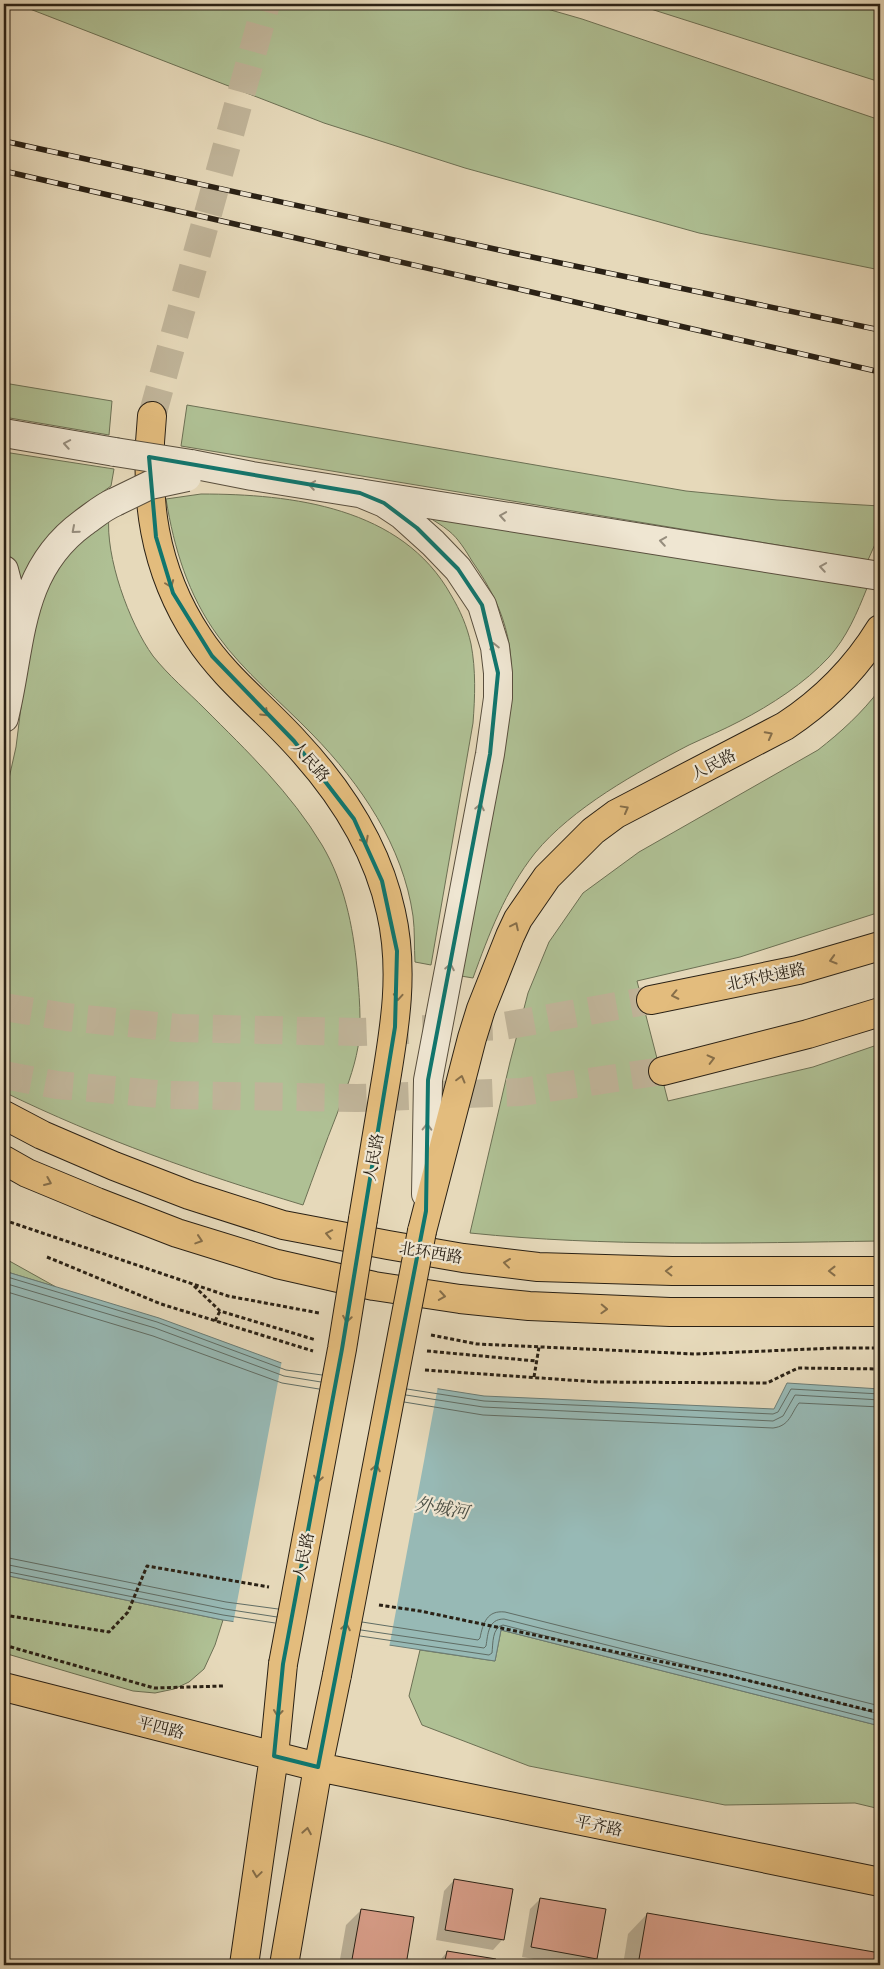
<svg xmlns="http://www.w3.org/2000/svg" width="884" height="1969" viewBox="0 0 884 1969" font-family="'IM FELL Double Pica','Noto Serif SC',serif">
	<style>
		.green { fill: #afc094; stroke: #6c7054 }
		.water { fill: #97b9b5; stroke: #6b7c75 }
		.pier { fill: #e6d9ba }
		.shadow { fill: #0003 }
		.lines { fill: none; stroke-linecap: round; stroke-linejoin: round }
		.shore { stroke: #606d65; stroke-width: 1 }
		.building { fill: #d79d88; stroke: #2a2115 }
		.major-tunnel { stroke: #c0b499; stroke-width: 28; stroke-dasharray: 28 14; stroke-linecap: butt }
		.highway-tunnel { stroke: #c0b499; stroke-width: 28; stroke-dasharray: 28 14; stroke-linecap: butt }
		.minor-casing { stroke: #594f3e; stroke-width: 30 }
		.major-casing { stroke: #2a2115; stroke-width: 30 }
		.highway-casing { stroke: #2a2115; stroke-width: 30 }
		.path { stroke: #2a2115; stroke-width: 3; stroke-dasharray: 4 2.5; stroke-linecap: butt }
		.minor { stroke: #efe6d2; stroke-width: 28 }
		.major { stroke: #e3bc7d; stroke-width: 28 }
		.highway { stroke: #e3bc7d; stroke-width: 28 }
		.rail-casing { stroke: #2a2115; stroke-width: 5.5 }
		.rail { stroke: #efe6d2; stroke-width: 4; stroke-dasharray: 11; stroke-linecap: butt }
		.minor-bridge-casing { stroke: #594f3e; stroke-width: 30; stroke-linecap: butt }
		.major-bridge-casing { stroke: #2a2115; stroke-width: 30; stroke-linecap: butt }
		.minor-bridge { stroke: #efe6d2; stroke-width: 28 }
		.major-bridge { stroke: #e3bc7d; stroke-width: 28 }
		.oneway { stroke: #968d7d }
		.oneway2 { stroke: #866e49 }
		.marked { fill: none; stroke: #0f766e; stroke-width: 4; stroke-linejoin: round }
		.labels { text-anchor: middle; stroke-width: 4.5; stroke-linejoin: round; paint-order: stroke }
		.street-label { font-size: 16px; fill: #2a2115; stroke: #efe6d2 }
		.water-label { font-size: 18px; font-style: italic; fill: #4b4f45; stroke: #efe6d2 }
	</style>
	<rect width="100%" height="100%" fill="#e6d9ba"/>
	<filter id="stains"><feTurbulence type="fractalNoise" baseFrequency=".004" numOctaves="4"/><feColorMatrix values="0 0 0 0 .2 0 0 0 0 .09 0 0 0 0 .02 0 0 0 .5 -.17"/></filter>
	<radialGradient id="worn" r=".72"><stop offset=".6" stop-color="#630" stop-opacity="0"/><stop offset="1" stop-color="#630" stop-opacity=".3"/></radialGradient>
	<path class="green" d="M17,4H530L582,19L880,120V270L699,233L465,168L324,123Z
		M635,4H880V82Z
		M4,383L112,401L109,435L4,417Z
		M187,405L686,491L777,500L880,506V533L868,560L181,446Z
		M4,452L114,469L111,486L69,516L50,537L18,593L4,545Z
		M201,494C292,494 402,507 451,595C460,610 467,626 471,644C476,670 475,697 473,723L431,965L415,962C414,947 415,931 413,916C403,846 361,784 312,734C281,702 244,672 218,636C188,595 174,548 166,499Z
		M109,516C105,556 129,623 153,656C168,675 188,692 205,709C247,751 291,793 322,845C344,882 353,926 357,968C359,994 362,1021 358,1047C354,1070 345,1092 337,1114C325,1144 314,1175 303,1205C200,1174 100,1139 4,1092V801L16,747L30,635L54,566Z
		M427,516L867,588C857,613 847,637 829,657C805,683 771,705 740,721C723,730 706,737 689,745C637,772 572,808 535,853C505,891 489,934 473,978L461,976L508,720C517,656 510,615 472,561C466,551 458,538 449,531C442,525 434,521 427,516Z
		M880,689V912L740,957L637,981L668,1101L813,1067L880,1044V1241C743,1243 606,1247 470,1233L510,1062L528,993L549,942L583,893L639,852L818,750C841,732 862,713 880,689Z
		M4,1258L56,1287L4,1271Z
		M4,1575L223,1620L215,1645L204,1669L189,1682L174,1689L155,1693L133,1691L4,1653Z
		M501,1630L880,1726V1809L855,1803L725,1805L529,1766L422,1725L409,1696L420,1650L495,1661Z"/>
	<path class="water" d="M4,1271L159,1318L287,1365L484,1396L774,1409L787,1383L880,1389V1726L501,1630L495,1661L223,1620L4,1575Z"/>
	<path class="pier" d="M282,1360L438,1386L389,1648L233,1624Z"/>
	<path class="shadow" d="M454,1880L503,1939L493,1950L436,1940L444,1891Z
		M540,1899L596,1958L589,1965H568L522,1957L530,1909Z
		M361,1910L412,1919L404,1965H339L346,1925Z
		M647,1914L880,1954L879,1965H623L628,1934Z
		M447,1952L494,1960L493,1965H436Z"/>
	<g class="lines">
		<path class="shore" d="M4,1276L157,1322L286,1370L322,1375
			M4,1283L155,1328L284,1376L321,1382
			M4,1291L153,1336L282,1383L319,1389
			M407,1389L484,1401L773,1414L778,1412L791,1389L880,1394
			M406,1395L483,1407L773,1421L783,1416L795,1395L880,1400
			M404,1402L483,1415L773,1428C790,1426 791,1413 799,1403L880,1407
			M4,1557L226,1602L278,1609
			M4,1564L225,1609L277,1617
			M4,1571L223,1615L275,1623
			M362,1622L478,1640L480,1638C483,1623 487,1610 505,1612L880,1706
			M361,1630L484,1648L486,1646C488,1634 488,1619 504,1619L880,1714
			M360,1636L489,1655L492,1653C493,1644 492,1627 503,1625L880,1721"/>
	</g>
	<path class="building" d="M454,1879L513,1889L504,1940L445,1930Z
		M540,1898L606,1909L597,1959L531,1947Z
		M361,1909L414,1917L406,1965H351Z
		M647,1913L880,1953V1965H638Z
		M447,1951L496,1959L495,1965H444Z"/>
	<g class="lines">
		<path class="major-tunnel" d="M152,416L266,4"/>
		<path class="highway-tunnel" d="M4,1007L66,1017L178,1028L358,1032L504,1026L651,1000
			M4,1075L57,1085L169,1095L357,1098L521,1092L663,1071"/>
		<g class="minor-casing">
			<path id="minor" d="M4,433L115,452
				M191,464L252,476L880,576
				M360,493L384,503L402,515L433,543L458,569L482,605L495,647L498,673V698L490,754L428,1080L426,1194
				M4,570L11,597L14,630
				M4,718C22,646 16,572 83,523C93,516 103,507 115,502"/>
		</g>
		<g class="major-casing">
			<path id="major" d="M152,416C144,496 153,569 198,637C224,677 262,706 294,741C339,789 377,847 391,912C405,973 394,1032 384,1092C377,1135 370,1177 363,1219
				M4,1115L42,1135L114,1166L189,1195L283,1225L388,1245L463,1258L538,1267L672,1271H880
				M4,1160L27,1173L97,1202L177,1233L277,1264L374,1286L460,1299L529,1306L670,1312H880
				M422,1231L472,1038L481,1009L510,936L518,919L547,877L593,831L616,814L785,726C823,701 856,668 880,629
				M4,1687L318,1767L880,1882
				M244,1965L274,1756L283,1664
				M284,1965L318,1767L337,1675"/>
		</g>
		<g class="highway-casing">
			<path id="highway" d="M651,1000L798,970L880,946
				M663,1071L808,1034L880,1012"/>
		</g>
		<path class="path" d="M4,1220L228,1296L319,1313
			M47,1257L161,1304L313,1351
			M194,1286L220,1311L316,1340
			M215,1321L220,1311
			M431,1335L477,1344L695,1354L835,1348H880
			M427,1351L536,1361
			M425,1370L598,1382L767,1383L798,1368L880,1369
			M534,1377L539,1347
			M379,1605L420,1611L730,1676L880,1713
			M4,1615L109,1632L128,1612L147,1566L269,1587
			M4,1645L154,1688L223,1686"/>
		<use href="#minor" class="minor"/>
		<use href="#major" class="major"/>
		<use href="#highway" class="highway"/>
		<g class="rail-casing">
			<path id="rail" d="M4,141L513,253L880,330
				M4,171L880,372"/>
		</g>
		<use href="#rail" class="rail"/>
		<g class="minor-bridge-casing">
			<path id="minor-bridge" d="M115,452L191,464
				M115,502L150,485L187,477"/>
		</g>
		<g class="major-bridge-casing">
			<path id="major-bridge" d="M283,1664L342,1349L363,1219
				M337,1675L422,1231"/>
		</g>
		<use href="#minor-bridge" class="minor-bridge"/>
		<use href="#major-bridge" class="major-bridge"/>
	</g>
	<defs><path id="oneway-chevron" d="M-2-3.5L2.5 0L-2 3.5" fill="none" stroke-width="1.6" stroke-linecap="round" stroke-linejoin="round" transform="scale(1.25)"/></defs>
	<g class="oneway">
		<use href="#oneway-chevron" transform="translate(67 444) rotate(-170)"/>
		<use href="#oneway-chevron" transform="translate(312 485) rotate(-171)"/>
		<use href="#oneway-chevron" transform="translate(503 516) rotate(-171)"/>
		<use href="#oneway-chevron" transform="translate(75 530) rotate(139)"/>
		<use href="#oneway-chevron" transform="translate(663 541) rotate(-171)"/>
		<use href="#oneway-chevron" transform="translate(823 567) rotate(-171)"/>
		<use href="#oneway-chevron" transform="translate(494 646) rotate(-103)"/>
		<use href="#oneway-chevron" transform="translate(480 807) rotate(-79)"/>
		<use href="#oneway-chevron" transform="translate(450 967) rotate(-79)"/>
		<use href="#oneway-chevron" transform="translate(427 1127) rotate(-89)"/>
	</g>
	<g class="oneway2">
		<use href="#oneway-chevron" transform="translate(170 584) rotate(69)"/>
		<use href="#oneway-chevron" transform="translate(265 713) rotate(44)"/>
		<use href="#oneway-chevron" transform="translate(769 735) rotate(-28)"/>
		<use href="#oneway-chevron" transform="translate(625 809) rotate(-29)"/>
		<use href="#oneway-chevron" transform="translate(365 840) rotate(62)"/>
		<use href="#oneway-chevron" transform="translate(515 926) rotate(-64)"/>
		<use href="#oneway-chevron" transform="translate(833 960) rotate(164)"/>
		<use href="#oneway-chevron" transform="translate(675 995) rotate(168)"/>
		<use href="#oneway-chevron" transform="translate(398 997) rotate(94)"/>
		<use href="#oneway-chevron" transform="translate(711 1059) rotate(-14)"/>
		<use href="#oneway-chevron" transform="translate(461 1079) rotate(-75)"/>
		<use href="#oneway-chevron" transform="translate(48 1182) rotate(23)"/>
		<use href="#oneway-chevron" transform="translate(329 1234) rotate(-169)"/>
		<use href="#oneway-chevron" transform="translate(199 1240) rotate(18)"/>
		<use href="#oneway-chevron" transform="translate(507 1263) rotate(-173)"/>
		<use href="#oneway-chevron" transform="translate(669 1271) rotate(-179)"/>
		<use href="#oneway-chevron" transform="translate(832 1271) rotate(180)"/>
		<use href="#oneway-chevron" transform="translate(442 1296) rotate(9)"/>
		<use href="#oneway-chevron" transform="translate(604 1309) rotate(2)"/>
		<use href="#oneway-chevron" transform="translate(347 1319) rotate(99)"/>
		<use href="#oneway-chevron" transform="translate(376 1468) rotate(-79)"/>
		<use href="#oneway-chevron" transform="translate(318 1479) rotate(101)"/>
		<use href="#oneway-chevron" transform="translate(346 1627) rotate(-79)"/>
		<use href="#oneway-chevron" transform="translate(278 1713) rotate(96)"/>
		<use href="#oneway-chevron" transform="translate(307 1831) rotate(-80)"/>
		<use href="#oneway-chevron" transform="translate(257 1874) rotate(98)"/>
	</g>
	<path class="marked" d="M149,457L360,493L384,503L417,528L458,569L482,605L498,673L490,754L428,1080L426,1211L318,1767L274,1756L283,1664L342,1349L395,1027L397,951L382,881L354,819L294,741L212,656L173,593L156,537Z"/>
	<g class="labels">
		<g class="street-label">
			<text transform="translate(311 761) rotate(49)" y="6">人民路</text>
			<text transform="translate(713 764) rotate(-27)" y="6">人民路</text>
			<text transform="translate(766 976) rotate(-12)" y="6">北环快速路</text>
			<text transform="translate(373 1157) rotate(-80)" y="6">人民路</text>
			<text transform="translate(431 1252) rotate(9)" y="6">北环西路</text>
			<text transform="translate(303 1556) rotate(-79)" y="6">人民路</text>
			<text transform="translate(161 1727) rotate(14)" y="6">平四路</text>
			<text transform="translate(599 1825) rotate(12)" y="6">平齐路</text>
		</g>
		<g class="water-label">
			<text transform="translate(442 1508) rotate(10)" y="6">外城河</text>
		</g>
	</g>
	<rect width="884" height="1969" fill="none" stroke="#e6d9ba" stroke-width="20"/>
	<rect x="5" y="5" width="874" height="1959" fill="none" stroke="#2a2115" stroke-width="2.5"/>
	<rect x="10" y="10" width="864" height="1949" fill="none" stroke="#2a2115"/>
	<rect width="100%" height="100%" filter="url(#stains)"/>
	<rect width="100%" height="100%" fill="url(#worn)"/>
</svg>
